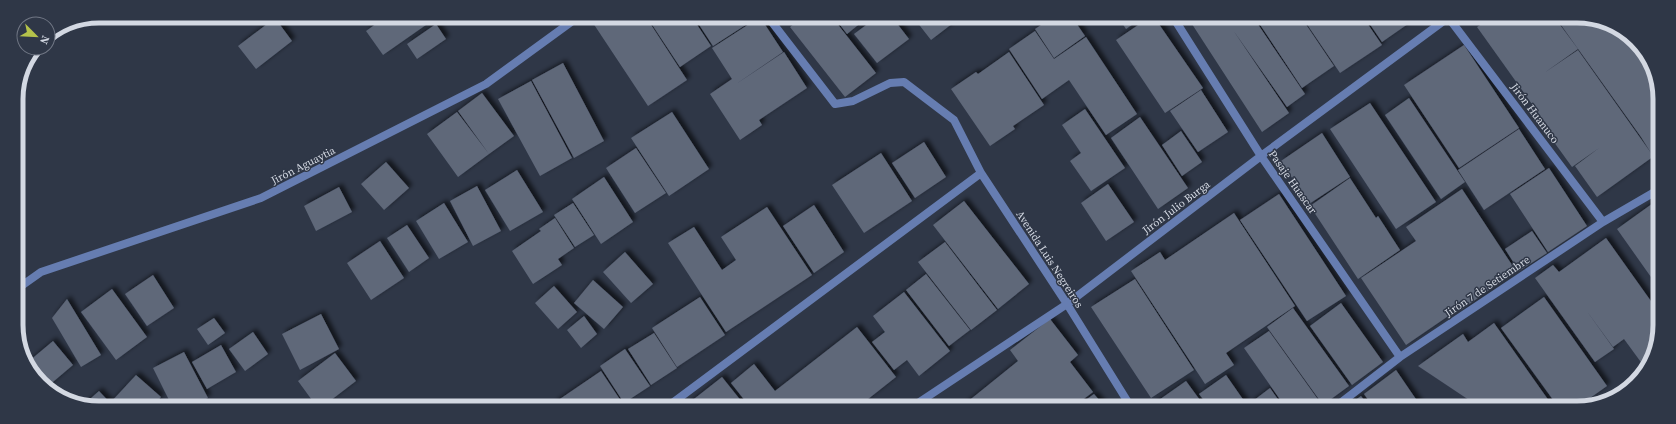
<svg xmlns="http://www.w3.org/2000/svg" width="1676" height="424" viewBox="0 0 1676 424" font-family="'Source Serif 4',serif">
	<style>
		.building { fill: #5e6779; filter: url(#shadow) }
		.lines { fill: none; stroke-linecap: round; stroke-linejoin: round }
		.street { stroke: #667db1; stroke-width: 8 }
		.labels { text-anchor: middle; stroke-width: 3; stroke-linejoin: round; paint-order: stroke }
		.street-label { font-size: 11px; fill: #d3d8e2; stroke: #2f3747 }
		.rim { fill: none; stroke: #d3d8e2; stroke-width: 5 }
	</style>
	<defs>
		<filter id="shadow"><feDropShadow dx="3.5" dy="-3.5" stdDeviation="2" flood-color="#0009"/></filter>
	</defs>
	<rect width="100%" height="100%" fill="#2f3747"/>
	<path class="building" d="M286,16H305L291,25Z
		M387,16H430L433,20L383,55L366,31Z
		M602,17H646L687,80L648,106L593,23Z
		M647,17H692L711,46L680,67Z
		M694,17H758L713,46Z
		M760,17L783,52L736,84L784,52L807,88L759,120L762,125L740,140L710,94L732,79L712,48Z
		M803,17H832L876,73L845,97L790,27Z
		M834,17H868L847,34Z
		M877,17H892L909,39L877,63L854,34Z
		M913,17H961L931,40Z
		M1053,17H1072L1085,36L1054,58L1035,29Z
		M1118,17H1143L1126,29Z
		M1150,17H1154L1203,88L1165,113L1116,40Z
		M1195,17H1253L1305,94L1287,107L1233,30L1289,113L1262,132L1190,21Z
		M1255,17H1301L1334,66L1302,88Z
		M1302,17H1363L1382,45L1340,73Z
		M1365,17H1418L1382,42Z
		M275,18L292,41L256,69L238,46Z
		M1491,18H1555L1578,49L1544,73L1578,50L1651,153L1641,137L1556,18H1594L1636,40L1640,48L1638,49L1640,51L1641,50L1658,82V163L1654,156L1597,197L1575,166L1599,148L1572,167L1546,131L1549,128L1477,27Z
		M436,24L446,39L417,59L407,44Z
		M1035,31L1054,59L1086,37L1137,114L1106,135L1069,80L1042,99L1009,49Z
		M1464,45L1519,128L1459,168L1404,85Z
		M1009,52L1044,105L1013,126L1015,129L990,146L951,89L976,72L978,74Z
		M563,63L604,141L574,158L532,80Z
		M531,81L572,158L540,176L498,99Z
		M1201,90L1228,132L1198,152L1170,111Z
		M482,93L514,136L489,154L458,111Z
		M1409,98L1465,182L1441,199L1385,115Z
		M1370,103L1436,202L1396,229L1330,129Z
		M1085,109L1125,168L1091,191L1070,161L1081,153L1062,125Z
		M457,112L489,154L458,177L427,134Z
		M672,112L709,169L669,196L631,138Z
		M1140,117L1188,188L1158,209L1111,138Z
		M1519,129L1545,169L1484,210L1458,170Z
		M1181,131L1202,162L1182,176L1162,145Z
		M1322,133L1350,177L1309,204L1281,161Z
		M924,142L946,177L915,198L892,163Z
		M636,148L666,193L635,213L606,168Z
		M881,153L912,201L864,233L832,185Z
		M386,162L409,188L384,210L361,184Z
		M1549,168L1587,226L1548,252L1510,194Z
		M517,170L543,212L510,231L485,190Z
		M604,177L633,222L601,244L572,199Z
		M1350,178L1376,218L1378,216L1400,250L1358,279L1310,206Z
		M1108,184L1134,222L1106,241L1081,203Z
		M477,186L501,231L473,246L450,201Z
		M339,187L352,212L316,231L304,206Z
		M1462,189L1516,271L1461,310L1460,308L1406,345L1361,278L1416,241L1406,227Z
		M1279,194L1346,296L1307,321L1240,220Z
		M964,201L1029,284L998,309L933,225Z
		M1656,201L1658,205V287L1617,229Z
		M444,203L468,242L439,259L416,221Z
		M573,203L594,235L575,247L554,215Z
		M814,205L844,252L814,273L783,226Z
		M767,207L812,275L726,332L668,243L694,227L722,270L736,260L721,237Z
		M1234,213L1295,306L1226,353L1234,365L1205,384L1131,271L1160,252L1165,260Z
		M555,218L574,248L558,259L562,265L533,284L512,251L541,231L539,229Z
		M407,225L429,258L409,272L387,238Z
		M1532,231L1547,253L1519,271L1505,249Z
		M1606,238L1658,311V314L1654,317L1658,323V342L1646,363L1643,365L1624,339L1613,347L1586,310L1614,349L1595,362L1535,278L1553,265L1559,272Z
		M380,241L404,278L371,300L347,263Z
		M945,242L997,310L971,330L918,262Z
		M625,252L653,284L631,303L603,272Z
		M926,274L970,330L949,346L906,290Z
		M153,275L174,308L147,326L125,294Z
		M1135,279L1194,370L1151,398L1091,307Z
		M593,280L623,307L604,329L574,303Z
		M554,286L577,312L558,329L535,303Z
		M112,289L147,337L116,360L81,312Z
		M904,292L950,351L919,376L907,360L894,370L872,342L885,332L873,316Z
		M700,297L725,335L677,367L652,328Z
		M1544,297L1607,386L1576,408H1559L1501,328Z
		M67,299L101,355L81,367L52,318Z
		M1341,303L1383,362L1352,385L1310,326Z
		M1293,308L1349,386L1323,405L1267,327Z
		M321,314L339,349L300,370L282,334Z
		M584,316L597,334L581,348L567,330Z
		M214,318L225,333L208,345L197,329Z
		M1050,319L1078,355L1070,362L1093,392L1073,407H961L1018,361L1010,350Z
		M1494,323L1554,408H1481L1418,366L1463,334L1468,342Z
		M857,327L896,377L858,407H750L731,383L754,364L775,391Z
		M1269,331L1322,405L1319,408H1286L1244,348Z
		M253,332L268,354L245,371L229,349Z
		M654,333L677,368L651,385L628,349Z
		M53,341L73,365L47,387L38,380L28,362Z
		M221,345L236,372L207,389L192,362Z
		M625,349L650,386L624,403L600,366Z
		M184,352L208,398L192,406H172L153,368Z
		M335,353L356,381L322,407H317L298,381Z
		M1396,370L1422,408H1374L1364,394Z
		M601,371L625,407H556L554,403Z
		M136,375L161,397L153,406H116L111,402Z
		M1226,375L1249,408L1209,407L1199,394Z
		M722,377L746,407H685L694,399Z
		M1186,381L1205,407H1149Z
		M1270,388L1284,408H1252L1249,404Z
		M99,391L113,406H82Z
		M1094,394L1105,407H1076Z
		M1361,396L1370,408H1344Z"/>
	<g class="lines">
		<path class="street" d="M768,17L835,104L853,101L890,83L904,82L954,120L981,173L1067,304L1131,407
			M1173,17L1261,156L1400,357
			M1448,17L1603,222
			M17,289L41,272L261,198L486,84L578,17
			M667,407L981,173
			M912,407L1067,304L1261,156L1449,17
			M1334,408L1400,357L1603,222L1658,190"/>
	</g>
	<g class="labels">
		<g class="street-label">
			<text transform="translate(1535 113) rotate(53)" y="4">Jirón Huanuco</text>
			<text transform="translate(303 165) rotate(-27)" y="4">Jirón Aguaytia</text>
			<text transform="translate(1293 182) rotate(55)" y="4">Pasaje Huascar</text>
			<text transform="translate(1176 207) rotate(-37)" y="4">Jirón Julio Burga</text>
			<text transform="translate(1050 259) rotate(57)" y="4">Avenida Luis Negreiros</text>
			<text transform="translate(1487 286) rotate(-34)" y="4">Jirón 7 de Setiembre</text>
		</g>
	</g>
	<path d="M0 0H1676V424H0ZM99 23H1577A76 76 0 0 1 1653 99V325A76 76 0 0 1 1577 401H99A76 76 0 0 1 23 325V99A76 76 0 0 1 99 23Z" fill="#2f3747" fill-rule="evenodd"/>
	<path class="rim" d="M99 23H1577A76 76 0 0 1 1653 99V325A76 76 0 0 1 1577 401H99A76 76 0 0 1 23 325V99A76 76 0 0 1 99 23Z"/>
	<g transform="translate(36 36) rotate(114)"><circle r="19" fill="#2f3747" stroke="#717785"/>
	<path d="M0-3L7 15L0 10L-7 15Z" fill="#b4c24b"/>
	<text y="-6" font-size="11" font-weight="bold" text-anchor="middle" fill="#d3d8e2">N</text>
	</g>
</svg>
